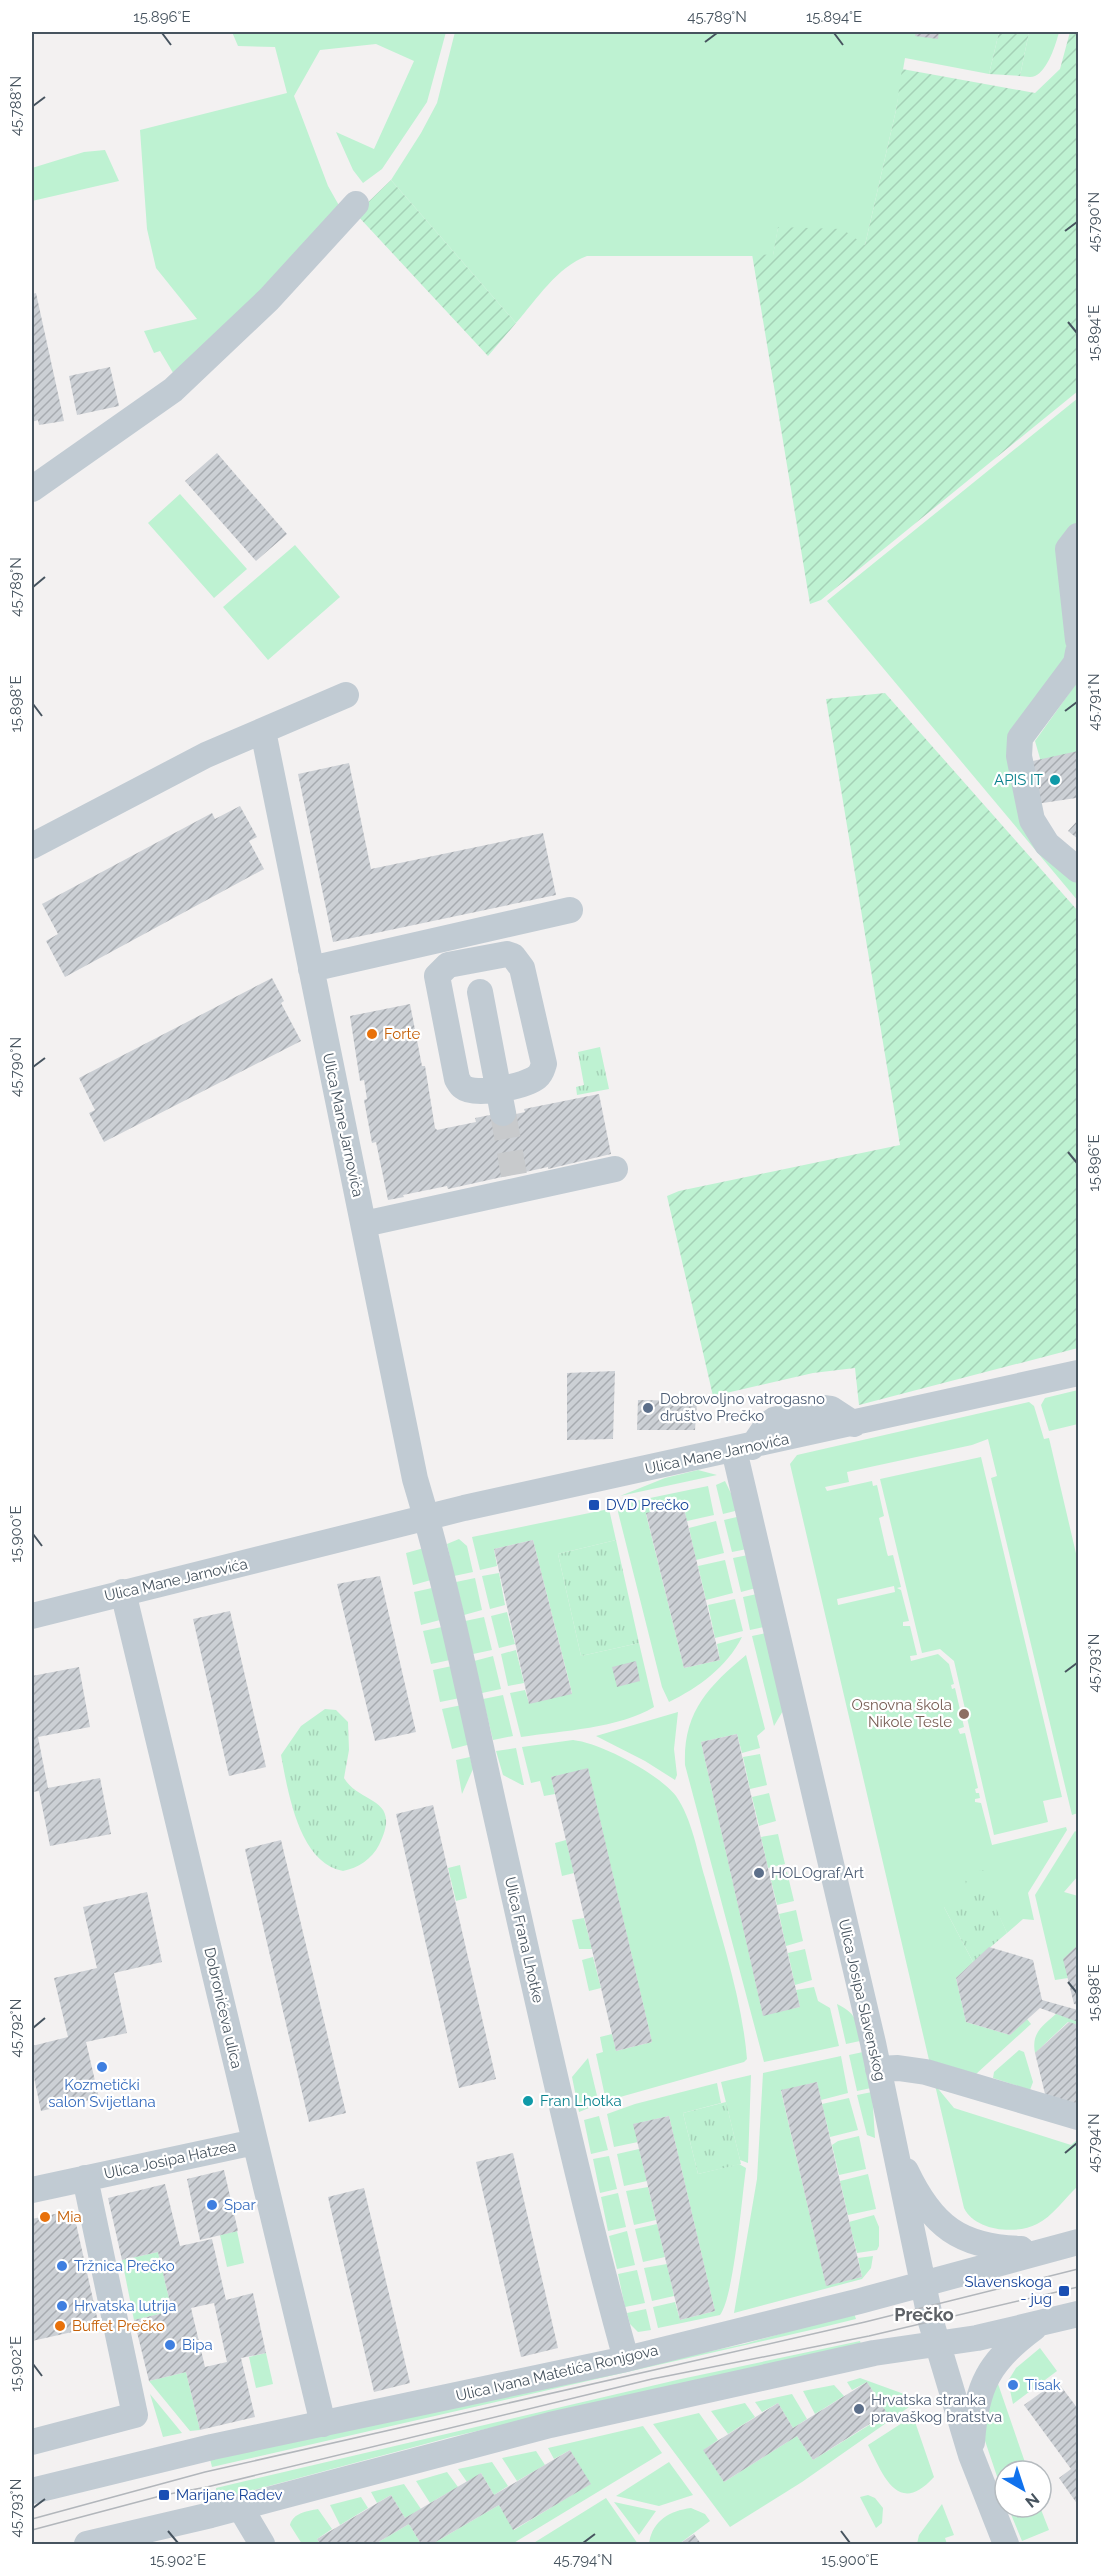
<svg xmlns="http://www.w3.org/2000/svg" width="1110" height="2576" viewBox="0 0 1110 2576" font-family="Raleway,sans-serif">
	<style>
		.grass { fill: #bef2d2; fill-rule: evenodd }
		.park { fill: url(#park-tufts) }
		.garden { fill: url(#garden-furrows) }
		.building { fill: url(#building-hatch); fill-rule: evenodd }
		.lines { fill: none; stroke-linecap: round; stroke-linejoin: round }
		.minor-tunnel { stroke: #c8cacc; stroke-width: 26; stroke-dasharray: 26 13; stroke-linecap: butt }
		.minor { stroke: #c1cbd3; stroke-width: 26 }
		.tram { stroke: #b2b6bb; stroke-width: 1.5 }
		.ticks { fill: none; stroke: #47545f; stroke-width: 2 }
		.culture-dot { fill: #0f9aa8; stroke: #fff; stroke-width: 2 }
		.food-dot { fill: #e8710a; stroke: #fff; stroke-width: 2 }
		.service-dot { fill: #5c6f8a; stroke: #fff; stroke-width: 2 }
		.transit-dot { fill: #1a4fb4; stroke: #fff; stroke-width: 2 }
		.education-dot { fill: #8d6e63; stroke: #fff; stroke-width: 2 }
		.shop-dot { fill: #3f7fe0; stroke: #fff; stroke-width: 2 }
		.labels { text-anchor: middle; stroke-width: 4.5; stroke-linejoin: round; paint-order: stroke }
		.culture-label { font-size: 15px; fill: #0d838f; stroke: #fff; text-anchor: end }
		.food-label { font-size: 15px; fill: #c56008; stroke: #fff; text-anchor: start }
		.street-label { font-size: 15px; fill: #47545f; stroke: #fff }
		.service-label { font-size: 15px; fill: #4e5e75; stroke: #fff; text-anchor: start }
		.transit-label { font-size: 15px; fill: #164399; stroke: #fff; text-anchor: start }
		.education-label { font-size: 15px; fill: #785e54; stroke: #fff; text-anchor: end }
		.shop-label { font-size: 15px; fill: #366cbe; stroke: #fff; text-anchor: start }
		.quarter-label { font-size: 18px; font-weight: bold; fill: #5d6166; stroke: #fff }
		.neatline { fill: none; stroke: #47545f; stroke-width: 2 }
		.ticks-label { font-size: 15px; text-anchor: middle; fill: #47545f }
	</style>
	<defs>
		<pattern id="park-tufts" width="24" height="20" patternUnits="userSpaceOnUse" patternTransform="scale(1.5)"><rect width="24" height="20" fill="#bef2d2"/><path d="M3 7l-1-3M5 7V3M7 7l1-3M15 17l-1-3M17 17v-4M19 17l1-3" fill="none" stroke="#a5d1b7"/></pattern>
		<pattern id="garden-furrows" width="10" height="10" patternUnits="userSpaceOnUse" patternTransform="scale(1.5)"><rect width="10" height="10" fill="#bef2d2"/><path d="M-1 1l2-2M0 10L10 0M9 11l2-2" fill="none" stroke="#a5d1b7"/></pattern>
		<pattern id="building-hatch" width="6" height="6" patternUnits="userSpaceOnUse" patternTransform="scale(1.5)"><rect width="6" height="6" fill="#ccd0d5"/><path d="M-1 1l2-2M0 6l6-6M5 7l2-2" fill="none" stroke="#a7abb0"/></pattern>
	</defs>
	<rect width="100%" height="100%" fill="#f3f1f1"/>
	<path class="grass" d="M232,32H446L427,102L382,169L363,183L353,170L336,132L374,149L414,61L376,44L320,50L294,96L328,186L341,209L175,376L160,351L154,353L144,331L197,319L156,268L147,229L140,130L287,93L275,47L238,46Z
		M455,32H999L989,74L905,58L896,110L865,245L778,228L773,256H587C557,267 537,299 516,323L391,180L421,133L437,103Z
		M1029,32H1059C1056,44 1048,70 1035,76C1030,78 1025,76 1020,76Z
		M105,150L119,181L32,201V168L84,152Z
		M1078,398V523L1061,548L1071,646L1012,772L1078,881V901L827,601Z
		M180,494L247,569L214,598L148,523Z
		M295,545L340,597L268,660L223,607Z
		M1078,681V757L1041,762L1035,741Z
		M1078,1390V1424L1049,1431L1041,1405L1045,1398Z
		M1029,1402L1034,1406L1044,1439L1049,1438L1078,1562V1813L1072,1815L991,1478L997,1476L988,1439L972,1445L847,1472L849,1482L825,1487L827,1491L872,1481L873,1486L877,1485L884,1516L879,1518L887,1553L888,1556L893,1555L901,1587L897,1588L901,1590L909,1621L903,1622V1626H910L917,1655L910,1656L911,1661L938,1654L949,1664L954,1684L951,1685L952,1689L955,1688L964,1727L958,1729L960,1734L965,1733L978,1788L975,1789L976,1793H979L980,1798L975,1799V1802L981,1803L992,1845L1066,1827L1067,1830L1028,1893L1034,1920L1023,1919L1007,1933L999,1916L944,1907L973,1962L956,1978L966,2022L1010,2035L1027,2019L1031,2024L976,2074L929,2060L790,1464L797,1455ZM894,1586L895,1592L838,1605L837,1599Z
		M981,1457L1062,1797L1043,1801L1048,1822L994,1835L954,1661L940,1649L922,1653L880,1479Z
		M698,1470L717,1475L620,1496L665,1478Z
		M725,1481L739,1510L723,1514L716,1485Z
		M708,1486L714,1515L687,1521L683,1504L646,1514L684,1668L720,1660L717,1644L742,1637C727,1667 698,1688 669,1702L662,1687L618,1512L621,1504Z
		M609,1509L616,1540L558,1554L581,1656L639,1643L654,1707C620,1728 561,1731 521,1737L510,1693L525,1690L529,1703L572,1693L533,1540L494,1549L497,1566L480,1570L472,1537Z
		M741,1516L747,1549L732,1552L724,1520Z
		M716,1521L724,1553L696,1560L689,1528Z
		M459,1539L467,1546L473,1572L454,1576L447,1544Z
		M424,1548L431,1580L413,1585L406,1553Z
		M748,1555L756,1588L741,1592L733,1558Z
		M725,1560L733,1593L706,1600L698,1566Z
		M499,1573L505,1605L490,1609L482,1576Z
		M475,1578L482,1610L464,1615L456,1582Z
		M432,1588L440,1620L421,1625L414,1592Z
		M757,1594L764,1627L750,1630L743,1597Z
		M735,1599L743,1631L715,1638L708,1605Z
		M507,1612L515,1644L499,1648L491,1616Z
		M484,1617L492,1650L473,1654L465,1621Z
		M442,1627L450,1660L431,1664L423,1631Z
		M766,1633L784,1709L774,1726L752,1636Z
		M516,1650L524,1683L508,1686L501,1654Z
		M746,1655L765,1729L757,1736L760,1748L742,1753L737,1734L701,1742L763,2015L800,2007L796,1990L814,1987L818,2001L830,2008L839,2046L764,2062L685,1765C683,1712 708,1687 746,1655Z
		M493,1656L501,1689L482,1693L474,1661Z
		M452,1666L460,1698L440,1702L433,1670Z
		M503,1695L513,1736L493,1740L483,1699Z
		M462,1705L471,1744L452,1749L442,1709Z
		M678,1712L674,1749L677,1775L675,1780L645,1761L596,1736Z
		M573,1740C601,1743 659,1774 676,1796C692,1819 697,1851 705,1878C721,1937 742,1998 747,2059L744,2062L606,2101L596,2054L603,2052L600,2037L612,2034L616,2051L652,2042L588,1769L551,1777L555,1794L544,1796L540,1781L531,1783L522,1747Z
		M516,1748L524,1785H522L503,1775L496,1751Z
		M760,1754L767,1785L750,1789L743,1757Z
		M470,1757L473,1769L462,1794L456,1760Z
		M769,1793L776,1821L759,1826L752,1797Z
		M1075,1831L1078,1833V1876L1064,1892L1078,1896V1945L1064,1959L1068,1978L1055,1980L1035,1895Z
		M778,1834L785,1864L768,1868L761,1837Z
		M566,1840L574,1873L562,1876L555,1843Z
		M460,1865L467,1898L456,1901L448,1868Z
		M787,1872L794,1901L777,1905L770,1876Z
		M796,1910L803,1941L786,1946L779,1914Z
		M584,1918L592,1949H579L572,1920Z
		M805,1949L812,1980L795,1985L788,1953Z
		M593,1957L601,1988L589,1991L582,1960Z
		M837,2004C856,2013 857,2021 860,2041L846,2044Z
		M1057,2013L1076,2020L1078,2025L1068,2022L1035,2053C1031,2032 1043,2026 1057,2013Z
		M1019,2050L1024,2052L1033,2082L1030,2090L993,2078L994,2072Z
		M863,2052L871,2088L857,2091L849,2055Z
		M841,2056L848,2093L821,2100L817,2082L781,2091L826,2285L862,2277L858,2258L873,2256L871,2268L862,2279L734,2313L757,2179L763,2073Z
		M588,2058L599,2104L579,2112L572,2077Z
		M751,2075L748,2163L740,2160L721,2082Z
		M717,2083L721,2103L683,2113L698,2174L739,2164L746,2168C742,2196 734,2297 720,2315L658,2328L653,2307L675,2302L680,2320L715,2311L669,2116L634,2124L638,2142L614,2147L607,2114L635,2104Z
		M935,2085L954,2108L1071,2145L1078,2139V2186C1066,2197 1052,2217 1037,2224C1016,2235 975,2231 964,2208Z
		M872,2092L875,2138L867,2135L857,2095Z
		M849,2098L858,2130L830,2137L822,2104Z
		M599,2116L608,2150L591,2154L584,2120Z
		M859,2136L866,2169L839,2175L832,2145L838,2141Z
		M639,2149L647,2181L624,2186L617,2154Z
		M609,2156L617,2189L600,2193L593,2159Z
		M868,2174L876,2209L848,2215L840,2181Z
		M648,2187L656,2220L634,2225L626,2191Z
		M618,2193L626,2227L608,2231L601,2197Z
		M874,2215L879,2227V2246L877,2250L857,2253L849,2222Z
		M657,2224L665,2257L643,2262L635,2229Z
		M237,2231L244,2263L227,2267L220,2235Z
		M627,2231L635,2265L617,2269L609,2236Z
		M158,2252L172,2311L134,2320L122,2260Z
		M667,2264L674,2296L652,2301L644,2268Z
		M637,2270L645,2303L625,2307L618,2274Z
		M646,2309L651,2330L638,2332L630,2324L627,2313Z
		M854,2313L856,2319L815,2329L212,2467L210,2459L744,2344Z
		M860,2341L861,2344L451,2437L217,2500L216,2488L681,2379Z
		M1040,2348L1057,2371L1013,2404L1008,2381L1016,2368Z
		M266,2353L273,2384L256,2388L249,2357Z
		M186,2372L200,2430L190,2431L149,2381Z
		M860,2378L904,2394L909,2407L802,2482L730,2527L653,2424L699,2413L718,2440L704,2450L724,2482L797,2436L813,2460L887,2414L867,2382L852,2390L847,2382Z
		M996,2378L1028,2471H1005V2500L981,2429Z
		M834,2385L844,2396L815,2414L803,2391Z
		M150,2394L182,2433L163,2437Z
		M792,2394L807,2419L793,2428L778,2403L762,2412L755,2402Z
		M745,2403L755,2417L728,2434L711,2411Z
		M913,2416L934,2477C898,2517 883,2475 868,2445Z
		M643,2426L662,2453L512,2544H432L499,2505L514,2530L590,2484L570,2450L554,2459L548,2448Z
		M536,2451L545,2465L517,2481L502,2458Z
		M492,2462L508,2486L494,2495L481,2473L467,2482L458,2469Z
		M669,2462L693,2495L659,2506L616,2496Z
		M447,2472L458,2487L430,2503L416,2481Z
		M404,2484L421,2509L405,2518L391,2495L377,2503L371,2492Z
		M868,2495L875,2498L883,2508L882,2523L876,2528L860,2497Z
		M361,2497L368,2508L340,2525L330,2505Z
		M606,2498L638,2544H532Z
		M614,2502L656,2511L639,2535Z
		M942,2504L954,2535L945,2538L947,2544H917L919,2535Z
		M1008,2507H1040L1049,2530L1022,2541Z
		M691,2508L705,2514L710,2521L679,2544H649C652,2521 669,2511 691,2508Z
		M318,2509L332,2529L317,2539L320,2544H302L290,2525C293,2513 307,2511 318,2509Z
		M409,2524L421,2544H375Z"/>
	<path class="park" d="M600,1047L609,1089L577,1095L576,1087L584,1085L578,1052Z
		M616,1540L639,1643L581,1656L558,1554Z
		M325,1709L336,1710L348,1722L349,1750L344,1778C360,1805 403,1796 379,1845C372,1859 358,1868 343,1871C299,1863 288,1792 281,1755L301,1726Z
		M984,1870L988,1890L1007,1933L973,1962L944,1907L968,1894L964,1874Z
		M726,2102L741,2164L698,2174L683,2113Z"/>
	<path class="garden" d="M999,32H1029L1020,76L989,74Z
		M1070,32H1078V391L821,600L810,604L752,254L773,255L778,227L842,229L865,245L896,110L902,69L1035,93L1060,69Z
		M391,180L516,323L488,356L356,214Z
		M885,693L1078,911V1348L859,1405L855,1368L813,1373L713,1396L667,1196L679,1191L900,1145L826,699Z"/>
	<path class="building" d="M916,32H939L938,39L915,36Z
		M36,293L64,421L39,425L38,420L32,422V294Z
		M110,367L119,406L77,415L69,376Z
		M217,453L287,534L256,561L185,481Z
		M1078,751V805L1076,798L1036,804L1028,762Z
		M349,763L371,869L543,833L556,895L333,942L298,774Z
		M240,806L257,837L249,841L264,869L65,977L46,941L58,934L42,904L212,813L215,819Z
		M1078,820V839L1068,831Z
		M272,978L284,1001L281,1003L301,1041L104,1142L89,1113L95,1110L79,1078Z
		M410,1004L422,1066H425L435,1128L437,1130L476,1122L475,1118L515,1110L516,1114L525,1112L524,1109L599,1094L611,1154L548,1169V1167L448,1189L447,1186L403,1195L404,1197L388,1200L376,1142L372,1143L364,1100L367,1099L364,1080L360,1081L350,1016Z
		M615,1371L613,1439L567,1440V1373Z
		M638,1400L697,1401L695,1430H637Z
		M683,1504L720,1660L684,1668L646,1513Z
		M533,1540L572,1694L529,1704L494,1549Z
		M380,1576L416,1732L375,1741L337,1584Z
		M230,1611L266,1767L229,1776L193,1619Z
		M636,1661L640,1681L617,1687L612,1667Z
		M79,1667L90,1727L38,1737L48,1788L100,1778L111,1834L50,1846L39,1791L32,1792V1676Z
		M737,1734L800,2007L763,2016L701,1742Z
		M588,1768L652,2042L616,2051L551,1777Z
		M433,1805L496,2079L459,2088L396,1814Z
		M281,1840L346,2113L309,2122L245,1849Z
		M147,1892L162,1962L114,1973L127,2033L86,2042L99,2098L41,2111L32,2068V2046L68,2037L54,1978L97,1968L83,1907Z
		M1078,1945V2005L1074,2004L1063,1959Z
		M989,1947L1033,1960L1042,2000L1078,2010V2022L1040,2008L1010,2035L966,2022L956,1978Z
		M1069,2022L1078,2025V2108L1046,2098L1035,2053Z
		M817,2082L862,2277L826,2286L781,2090Z
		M669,2116L715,2311L680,2320L633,2124Z
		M513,2153L558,2348L521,2357L476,2162Z
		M224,2170L238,2231L200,2240L187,2179Z
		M165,2184L180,2246L212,2239L226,2300L253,2293L266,2353L241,2358L255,2417L200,2430L186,2372L149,2381L134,2320L172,2311L158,2252L122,2260L108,2198ZM214,2303L227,2362L205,2367L191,2308Z
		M364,2188L410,2383L374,2392L328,2197Z
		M73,2210L99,2326L32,2341V2219Z
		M1057,2381L1078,2409V2505L1059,2478L1071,2469L1024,2405Z
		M867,2382L887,2413L813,2460L797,2436L724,2482L703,2450L778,2403L793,2428Z
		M570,2450L591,2484L513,2530L499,2505L432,2544H421L409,2524L375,2544H320L317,2539L391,2495L405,2518L481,2473L494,2495Z
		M694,2534L701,2544H679Z"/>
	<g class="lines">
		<path class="minor-tunnel" d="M503,1113L514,1175"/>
		<path class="minor" d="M32,489L173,390L269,299L356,204
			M1078,536L1068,549L1078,640
			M1078,652L1076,663L1020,738L1019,756L1032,820L1047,844L1078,870
			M263,731L415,1479C447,1585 469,1694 493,1802C535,1988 575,2175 626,2359
			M32,846L206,755L346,695
			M507,954L513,956L522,968L544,1064C542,1069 542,1073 537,1077C526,1086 475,1097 463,1087C460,1085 459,1082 457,1079L437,976L448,965Z
			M311,969L570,910
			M480,992L503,1113
			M364,1224L615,1169
			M752,1447L767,1425L774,1420L823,1408L831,1409L854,1424
			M734,1450L873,2043L931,2322L971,2455L1006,2544
			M123,1592L323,2424
			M32,1616L464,1508L1078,1373
			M878,2069L898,2068L926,2072L1078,2117
			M906,2171C932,2226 960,2247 1021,2249
			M32,2190L255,2142
			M32,2442L135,2415L85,2178
			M972,2442C976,2386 989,2361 1034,2328
			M32,2491L212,2447L626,2359L860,2301L1078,2242
			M240,2507L262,2544
			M87,2544L211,2515L550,2425L874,2353L977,2338L1078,2314"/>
		<path class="tram" d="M32,2519L205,2472L865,2322L1078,2269
			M32,2530L164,2495L207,2487L652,2379L869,2336L1078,2287"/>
	</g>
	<path class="ticks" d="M162,33L171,45M834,33L843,45M705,42L717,33M33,106L45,97M1065,231L1077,222M1068,322L1077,333M33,587L45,577M33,704L42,716M1065,711L1077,702M33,1067L45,1058M1068,1152L1077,1163M33,1534L42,1546M1065,1672L1077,1663M1068,1982L1077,1993M33,2028L45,2018M1065,2153L1077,2143M33,2364L42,2376M33,2508L45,2499M168,2531L178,2543M841,2531L850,2543M583,2543L595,2534"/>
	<g class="culture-dot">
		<circle cx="1055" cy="780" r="6"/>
		<circle cx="528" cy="2101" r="6"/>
	</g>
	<g class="food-dot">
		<circle cx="372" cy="1034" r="6"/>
		<circle cx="45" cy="2217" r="6"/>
		<circle cx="60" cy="2326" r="6"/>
	</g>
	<g class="service-dot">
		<circle cx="648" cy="1408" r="6"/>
		<circle cx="759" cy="1873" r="6"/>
		<circle cx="859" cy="2409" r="6"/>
	</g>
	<g class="transit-dot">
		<rect x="588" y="1499" width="12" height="12" rx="3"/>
		<rect x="1058" y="2285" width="12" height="12" rx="3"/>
		<rect x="158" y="2489" width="12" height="12" rx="3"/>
	</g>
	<circle class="education-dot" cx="964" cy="1714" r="6"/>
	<g class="shop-dot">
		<circle cx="102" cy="2067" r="6"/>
		<circle cx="212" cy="2205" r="6"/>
		<circle cx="62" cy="2266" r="6"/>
		<circle cx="62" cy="2306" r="6"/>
		<circle cx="170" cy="2345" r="6"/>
		<circle cx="1013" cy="2385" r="6"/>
	</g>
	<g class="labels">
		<g class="culture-label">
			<text x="1043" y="785">APIS IT</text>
			<text x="540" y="2106" text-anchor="start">Fran Lhotka</text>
		</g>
		<g class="food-label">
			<text x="384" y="1039">Forte</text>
			<text x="57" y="2222">Mia</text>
			<text x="72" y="2331">Buffet Prečko</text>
		</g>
		<g class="street-label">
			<text transform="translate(343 1125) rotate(78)" y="5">Ulica Mane Jarnovića</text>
			<text transform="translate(717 1454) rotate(-12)" y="5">Ulica Mane Jarnovića</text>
			<text transform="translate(176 1580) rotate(-13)" y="5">Ulica Mane Jarnovića</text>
			<text transform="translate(524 1940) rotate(77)" y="5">Ulica Frana Lhotke</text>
			<text transform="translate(862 2000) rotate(77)" y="5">Ulica Josipa Slavenskog</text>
			<text transform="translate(223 2008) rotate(77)" y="5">Dobronićeva ulica</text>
			<text transform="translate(170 2160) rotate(-12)" y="5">Ulica Josipa Hatzea</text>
			<text transform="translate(557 2373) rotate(-13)" y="5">Ulica Ivana Matetića Ronjgova</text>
		</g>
		<g class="service-label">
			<text x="660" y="1404">Dobrovoljno vatrogasno<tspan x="660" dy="17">društvo Prečko</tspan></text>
			<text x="771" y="1878">HOLOgraf Art</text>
			<text x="871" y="2405">Hrvatska stranka<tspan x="871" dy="17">pravaškog bratstva</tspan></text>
		</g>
		<g class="transit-label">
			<text x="606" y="1510">DVD Prečko</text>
			<text x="1052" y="2287" text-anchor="end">Slavenskoga<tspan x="1052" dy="17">- jug</tspan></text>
			<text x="176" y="2500">Marijane Radev</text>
		</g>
		<g class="education-label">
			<text x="952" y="1710">Osnovna škola<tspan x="952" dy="17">Nikole Tesle</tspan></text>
		</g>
		<g class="shop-label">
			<text x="102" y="2090" text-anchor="middle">Kozmetički<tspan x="102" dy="17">salon Svijetlana</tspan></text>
			<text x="224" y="2210">Spar</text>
			<text x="74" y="2271">Tržnica Prečko</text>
			<text x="74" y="2311">Hrvatska lutrija</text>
			<text x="182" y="2350">Bipa</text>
			<text x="1025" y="2390">Tisak</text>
		</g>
		<g class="quarter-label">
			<text x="924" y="2321">Prečko</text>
		</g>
	</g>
	<rect width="1110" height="2576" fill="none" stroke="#ffffff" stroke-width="66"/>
	<g transform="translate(1023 2489) rotate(141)"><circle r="28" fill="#ffffff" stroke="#b5bbbf" stroke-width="1.5"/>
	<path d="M0-4.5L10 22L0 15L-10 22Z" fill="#1172ed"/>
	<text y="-9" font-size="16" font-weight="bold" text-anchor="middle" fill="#47545f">N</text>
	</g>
	<rect x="33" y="33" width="1044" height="2510" class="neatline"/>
	<g class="ticks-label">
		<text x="162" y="22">15.896°E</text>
		<text x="717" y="22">45.789°N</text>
		<text x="834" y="22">15.894°E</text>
		<text transform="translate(16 106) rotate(-90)" y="5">45.788°N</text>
		<text transform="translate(1094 222) rotate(-90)" y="5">45.790°N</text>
		<text transform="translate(1094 333) rotate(-90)" y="5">15.894°E</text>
		<text transform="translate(16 587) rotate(-90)" y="5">45.789°N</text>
		<text transform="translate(1094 702) rotate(-90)" y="5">45.791°N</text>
		<text transform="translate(16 704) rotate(-90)" y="5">15.898°E</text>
		<text transform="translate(16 1067) rotate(-90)" y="5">45.790°N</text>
		<text transform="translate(1094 1163) rotate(-90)" y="5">15.896°E</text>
		<text transform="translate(16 1534) rotate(-90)" y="5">15.900°E</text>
		<text transform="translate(1094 1663) rotate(-90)" y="5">45.793°N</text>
		<text transform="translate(1094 1993) rotate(-90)" y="5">15.898°E</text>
		<text transform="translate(16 2028) rotate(-90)" y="5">45.792°N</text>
		<text transform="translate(1094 2143) rotate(-90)" y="5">45.794°N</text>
		<text transform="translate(16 2364) rotate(-90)" y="5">15.902°E</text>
		<text transform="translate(16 2508) rotate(-90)" y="5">45.793°N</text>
		<text x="178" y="2565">15.902°E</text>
		<text x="583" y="2565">45.794°N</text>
		<text x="850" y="2565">15.900°E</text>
	</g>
</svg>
